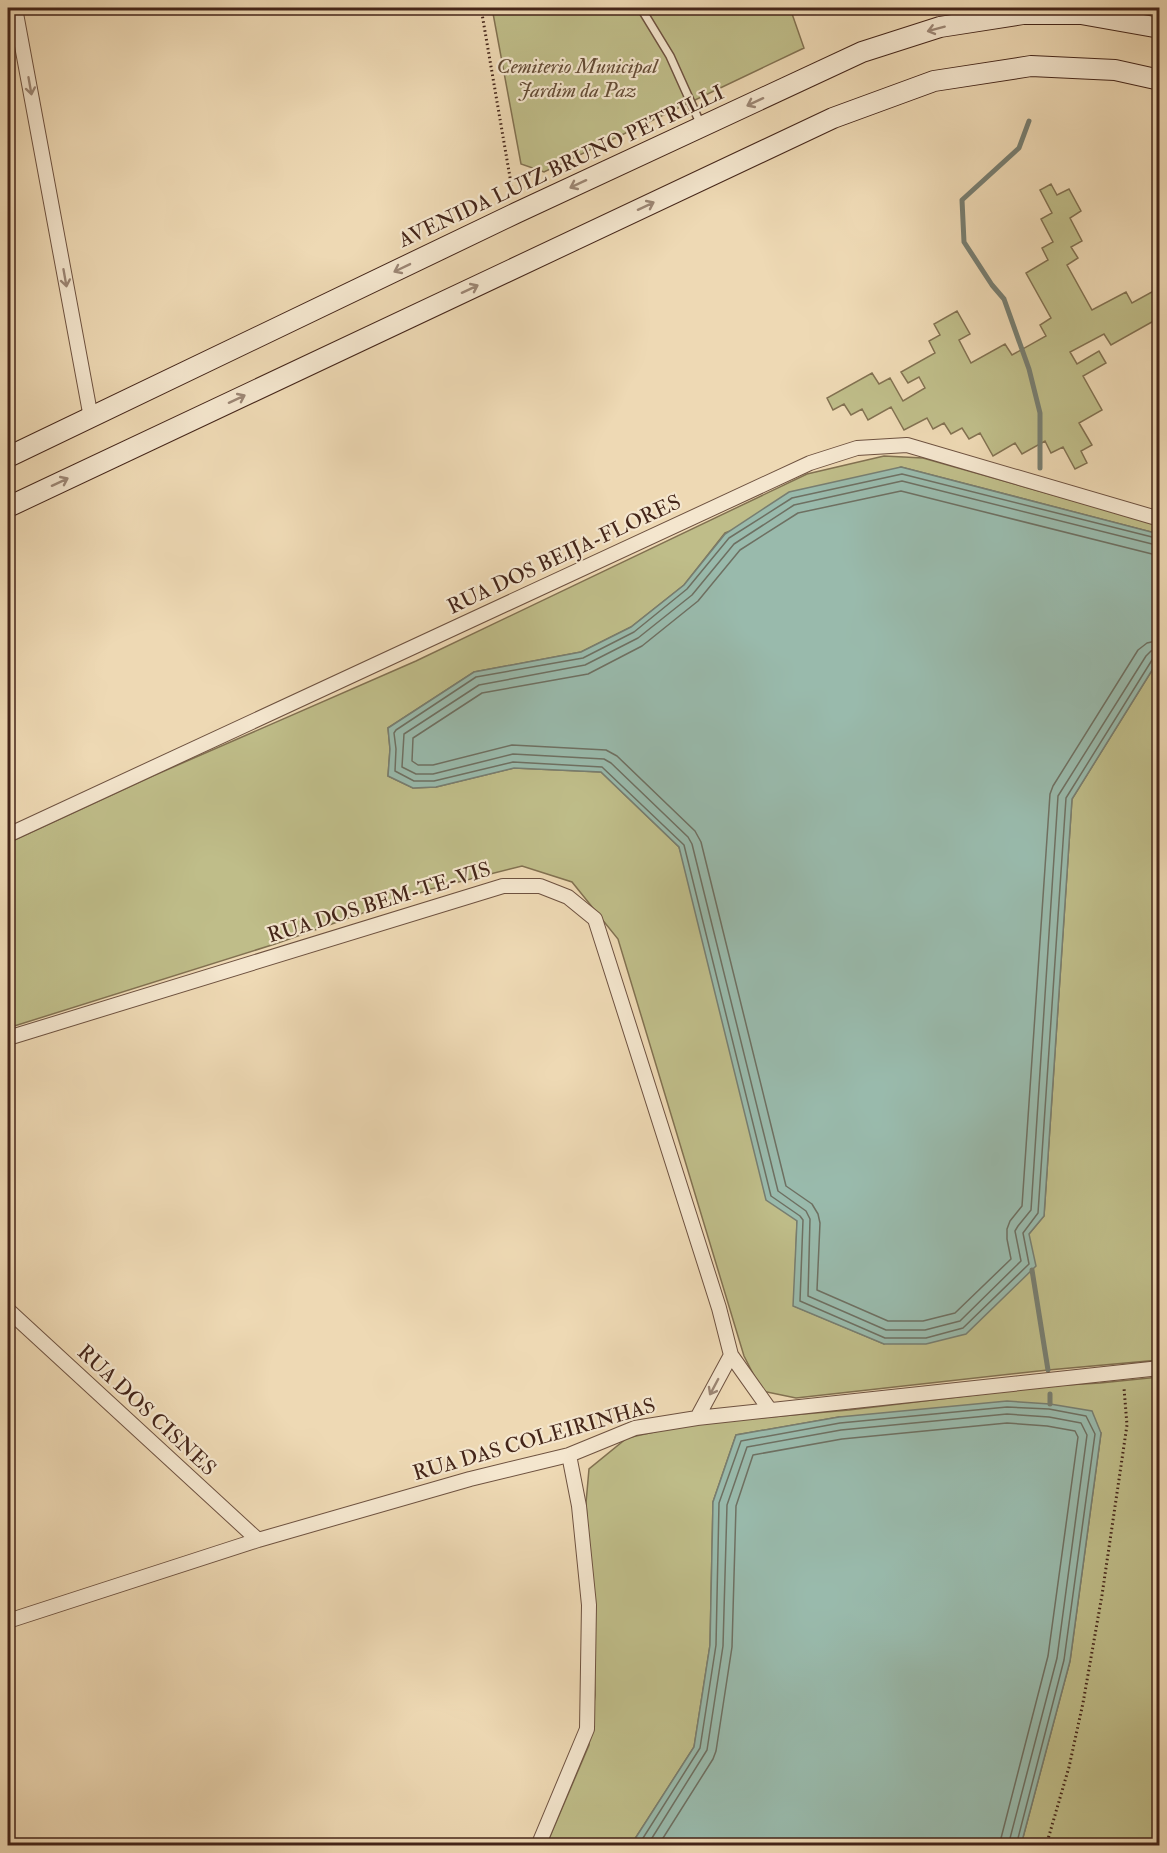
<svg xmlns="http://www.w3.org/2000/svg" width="1167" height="1853" viewBox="0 0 1167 1853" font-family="'IM FELL Double Pica',serif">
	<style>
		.green { fill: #bfbd89; stroke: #827151; stroke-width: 1.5 }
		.water { fill: #99baac; stroke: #777e71; stroke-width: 1.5 }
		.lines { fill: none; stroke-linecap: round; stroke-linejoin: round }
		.shore { stroke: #6e7062; stroke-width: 1.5 }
		.stream { stroke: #777e71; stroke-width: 5 }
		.service-casing { stroke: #6e5240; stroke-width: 10 }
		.minor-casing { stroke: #6e5240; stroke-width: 16 }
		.secondary-casing { stroke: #442519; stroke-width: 22 }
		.path { stroke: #442519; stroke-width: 3; stroke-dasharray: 1.5 3; stroke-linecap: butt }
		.service { stroke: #f4e6ce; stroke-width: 7 }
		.minor { stroke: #f4e6ce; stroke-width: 14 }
		.secondary { stroke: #f4e6ce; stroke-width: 20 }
		.oneway { stroke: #9c8674 }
		.labels { text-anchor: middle; stroke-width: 4.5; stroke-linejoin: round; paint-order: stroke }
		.park-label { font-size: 21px; font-style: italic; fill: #634b35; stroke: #f4e6ce }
		.street-label { font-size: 21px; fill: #442519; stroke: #f4e6ce }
	</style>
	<rect width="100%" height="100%" fill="#eed9b4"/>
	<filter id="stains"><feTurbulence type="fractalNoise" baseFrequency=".00333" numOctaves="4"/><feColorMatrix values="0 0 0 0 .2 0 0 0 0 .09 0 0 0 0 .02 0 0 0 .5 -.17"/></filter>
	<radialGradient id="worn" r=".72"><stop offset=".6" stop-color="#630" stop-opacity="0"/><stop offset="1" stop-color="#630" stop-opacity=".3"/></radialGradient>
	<path class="green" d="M492,8H790L804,48L544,172L521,164Z
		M1051,184L1057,195L1069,189L1081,211L1070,218L1082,241L1071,247L1078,258L1067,265L1092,310L1126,292L1132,303L1159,288V318L1111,345L1104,334L1070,352L1077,364L1099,351L1106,363L1083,376L1102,410L1079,423L1092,445L1081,451L1087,463L1075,469L1063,447L1051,453L1045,441L1022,454L1015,443L993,456L980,433L969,439L962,428L951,434L944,423L933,429L927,418L904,430L891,407L868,420L862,409L851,415L844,404L833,410L827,398L872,373L879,384L890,378L903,401L925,388L919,377L908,383L901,372L935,353L929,341L940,335L934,324L957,311L970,334L959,340L971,363L1005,344L1012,355L1046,336L1040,325L1051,318L1026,273L1048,260L1042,248L1053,242L1041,219L1052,213L1040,190Z
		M884,456L923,458L1159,525V534L901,467L725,533L684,585L631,627L581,652L474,672L388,728L390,749L388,776L413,788L436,787L514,768L601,772L679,847L797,1221L794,1306L884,1344L1029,1234L1044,1216L1072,799L1159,659V1360L1048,1370L796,1398L762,1391L744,1356L618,939L572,882L522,866L431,889L275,944L8,1028V843L155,775L416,661L807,474Z
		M1159,1377V1845H1021L1070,1661L1101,1433L839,1417L736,1435L713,1502L710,1645L694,1747L631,1845L546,1846L589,1745L595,1695L591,1583L586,1503L589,1469L627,1438L690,1424L849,1410L1049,1386L1100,1383Z"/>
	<path class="water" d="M901,467L1159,534V659L1072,799L1044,1216L1029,1234L1036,1266L966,1334L926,1344H884L793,1306L797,1221L766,1200L679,847L601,772L514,768L436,787L413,788L388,776L390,749L388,728L474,672L581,652L631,627L684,585L725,534L789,492Z
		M1007,1401L1050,1404L1092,1411L1101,1433L1070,1661L1021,1845H631L694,1747L710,1645L713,1502L736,1435L839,1417Z"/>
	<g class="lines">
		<path class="shore" d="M1160,539L902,474L792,498L729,538L687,589L634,632L583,658L476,677L396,730L394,733L396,749L395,771L414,781H434L513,762L602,767L684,845L771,1196L800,1216L803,1220L800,1301L885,1338H926L963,1328L1029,1264L1023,1233L1038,1213L1066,798L1152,660L1155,657H1160
			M1160,546L902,481L794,505L734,544L692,595L638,638L585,665L479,685L404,734L402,767L416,774H433L513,754L604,759L611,763L688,837L692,844L778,1191L806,1211L810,1219L808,1296L886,1330H925L960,1321L1021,1261L1015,1231L1018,1226L1031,1210L1058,796L1146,656L1151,651L1160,649
			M1160,556L901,491L798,513L740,550L698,601L642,646L588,674L482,693L413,738L412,761L418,765H433L512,745L606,750L617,756L695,831L701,842L786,1186L812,1204L818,1214L820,1223L817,1290L888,1321H923L955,1313L1011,1259L1007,1239V1229L1010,1221L1022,1206L1050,794L1053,786L1138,650L1147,643L1160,640
			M638,1846L700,1748L716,1645L719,1503L741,1441L840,1423L1007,1407L1049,1409L1086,1416L1095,1434L1064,1660L1016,1846
			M647,1846L707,1750L723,1646L727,1505L747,1447L841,1430L1007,1414L1049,1417L1081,1423L1087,1435L1057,1658L1008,1846
			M658,1846L713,1759L716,1751L732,1647L736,1506L753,1455L842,1439L1007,1423L1047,1426L1075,1431L1078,1437L1048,1656L999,1846"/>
		<path class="stream" d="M1029,121L1019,148L962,200L964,242L992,285L1004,299L1029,369L1040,413V468
			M1032,1270L1048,1370
			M1050,1394V1404"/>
		<g class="service-casing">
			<path id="service" d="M621,8L642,10L670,56L701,125"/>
		</g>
		<g class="minor-casing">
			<path id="minor" d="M15,8L91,418
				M8,835L810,463L857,448L907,445L1160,519
				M8,1038L503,886H540L568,897L595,919L719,1308L731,1355L770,1410
				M8,1310L258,1540
				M697,1418L731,1355
				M8,1621L258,1540L470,1479L569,1455L635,1428L697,1418L1160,1368
				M538,1846L587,1729L589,1605L579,1506L569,1455"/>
		</g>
		<g class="secondary-casing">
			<path id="secondary" d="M8,457L516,213L862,52L940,27L1023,14H1081L1160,28
				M8,507L833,118L934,81L1031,66L1115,70L1160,80"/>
		</g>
		<path class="path" d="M481,8L513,195
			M1046,1846L1069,1767L1083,1703L1102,1595L1127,1425L1124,1388"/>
		<use href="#service" class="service"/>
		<use href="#minor" class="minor"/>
		<use href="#secondary" class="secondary"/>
	</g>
	<defs><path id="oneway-shaft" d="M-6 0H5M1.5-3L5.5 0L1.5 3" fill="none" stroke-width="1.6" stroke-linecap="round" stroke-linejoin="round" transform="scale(1.5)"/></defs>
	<g class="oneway">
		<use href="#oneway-shaft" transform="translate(936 29) rotate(165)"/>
		<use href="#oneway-shaft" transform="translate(30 86) rotate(80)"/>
		<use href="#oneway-shaft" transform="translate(755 102) rotate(155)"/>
		<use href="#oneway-shaft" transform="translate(578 184) rotate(155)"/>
		<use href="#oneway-shaft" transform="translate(646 206) rotate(-25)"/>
		<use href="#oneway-shaft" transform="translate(402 268) rotate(154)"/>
		<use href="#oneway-shaft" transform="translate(65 278) rotate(80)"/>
		<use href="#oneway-shaft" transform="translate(470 289) rotate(-25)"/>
		<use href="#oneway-shaft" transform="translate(237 399) rotate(-25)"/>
		<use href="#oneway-shaft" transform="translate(60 482) rotate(-25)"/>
		<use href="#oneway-shaft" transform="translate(714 1387) rotate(118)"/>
	</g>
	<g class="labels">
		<g class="park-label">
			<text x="577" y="73">Cemiterio Municipal<tspan x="577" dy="24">Jardim da Paz</tspan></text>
		</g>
		<g class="street-label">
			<text transform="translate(561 166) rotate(-25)" y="7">AVENIDA LUIZ BRUNO PETRILLI</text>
			<text transform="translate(564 554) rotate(-25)" y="7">RUA DOS BEIJA-FLORES</text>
			<text transform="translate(379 902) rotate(-17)" y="7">RUA DOS BEM-TE-VIS</text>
			<text transform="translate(147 1410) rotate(43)" y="7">RUA DOS CISNES</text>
			<text transform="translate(534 1439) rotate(-16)" y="7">RUA DAS COLEIRINHAS</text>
		</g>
	</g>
	<rect width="1167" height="1853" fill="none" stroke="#eed9b4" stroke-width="30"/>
	<rect x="9" y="9" width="1149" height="1835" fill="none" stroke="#442519" stroke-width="3"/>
	<rect x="15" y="15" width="1137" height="1823" fill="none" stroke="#442519" stroke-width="1.5"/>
	<rect width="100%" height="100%" filter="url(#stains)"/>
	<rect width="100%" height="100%" fill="url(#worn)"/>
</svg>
